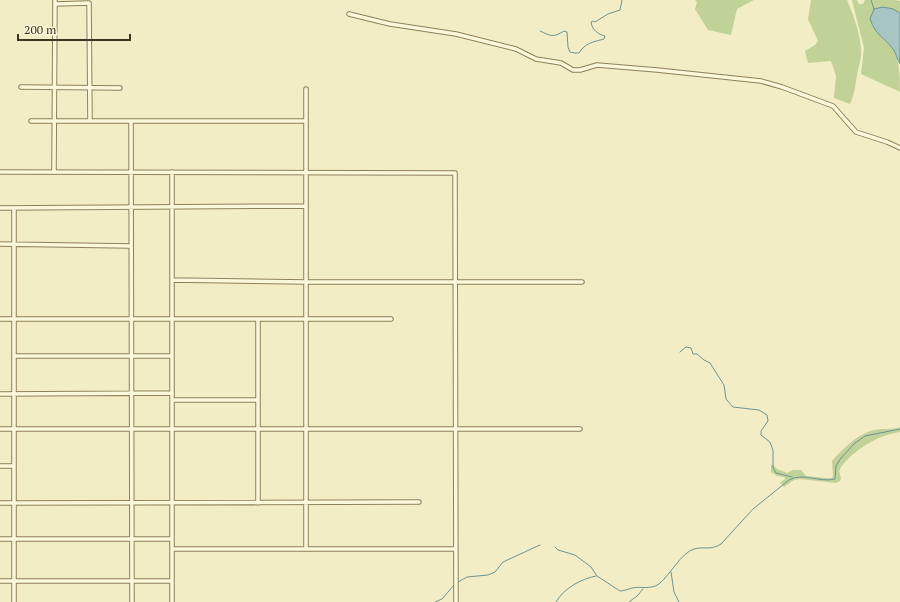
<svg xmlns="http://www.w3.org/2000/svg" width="900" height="602" viewBox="0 0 900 602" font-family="'PT Serif',serif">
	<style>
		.green { fill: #c1d298 }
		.water { fill: #a7c5c2; stroke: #6d9592 }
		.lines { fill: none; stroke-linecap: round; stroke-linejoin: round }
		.stream { stroke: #6d9592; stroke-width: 1 }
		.street-casing { stroke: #908059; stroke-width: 5.5 }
		.street { stroke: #fcf8da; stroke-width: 3.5 }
	</style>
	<rect width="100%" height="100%" fill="#f2edc5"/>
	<path class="green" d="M695,0H754L737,9L731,35L708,30L695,9L697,2Z
		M811,0H847C854,17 862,37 861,56C860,63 858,68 857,75C855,86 855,94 850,104L834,98L836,76L831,61L808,63L805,51L815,45L818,41L808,19Z
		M852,0H857L859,4H863L865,0H895L900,1V13C891,8 884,7 874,9L870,19C875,34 884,38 893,49C900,61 900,78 900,92L861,74L864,48Z
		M900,427V432C895,433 889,434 884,436C870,441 846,456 839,471L841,478L840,481L836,483L800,479L794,480L784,487L780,483L785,479L784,477L777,476L771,472V465H773L777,469L787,473L793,470H801L806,476L826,478H832L833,475L832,461C843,449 858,433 875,430C883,428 892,430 900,427Z"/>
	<path class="water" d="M883,7L893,9L900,13V64C897,59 896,53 893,49C884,37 876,36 870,19L874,9Z"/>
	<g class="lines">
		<path class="stream" d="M871,0L874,9
			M540,31C551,36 553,38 564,31L567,32L568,47L570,52L574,53H579C585,43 593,42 604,39L605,36C598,34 592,30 591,22L593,21L595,22L608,14L620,10L622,0
			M680,352L686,347L691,348L693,354H697L704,360L710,363L724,385L726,399L733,407L759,410L767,415L768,421L761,431V435L770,442L773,450V468L776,473L792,477
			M555,547L558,550L575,555L591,567L597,576L620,591C624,591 628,589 632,588C641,586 650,590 659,584C670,575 681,553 694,549C704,546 710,551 721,544L753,509L789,480C803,472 820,483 835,479L836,466L841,458L855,443L865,436L900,429
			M671,572L674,592L679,602
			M458,582L467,577L488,575L495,572L503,562L540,545
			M435,602L442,599L454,585
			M556,602C564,588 581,579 596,576
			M629,602L637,596L643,589"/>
		<g class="street-casing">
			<path id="street" d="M55,4L89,3L90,121
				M349,14L390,24L456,34L516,49L536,59L561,63L573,70H580L597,65L657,70L761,81L782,87L833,106L856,132L887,142L900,148
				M21,87L120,88
				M306,89V549
				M31,121H306
				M131,121L132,602
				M0,172L455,173L456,602
				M54,172L55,0
				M172,172V602
				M0,208L306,206
				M14,208V602
				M0,244L131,246
				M172,280L306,282H582
				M0,319H391
				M258,319V503
				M14,356H172
				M0,394L172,393
				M172,400H258
				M0,429H580
				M0,466H14
				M0,503L419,502
				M0,539H172
				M172,549H456
				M0,581H172"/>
		</g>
		<use href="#street" class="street"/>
	</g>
	<path d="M18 34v6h112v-6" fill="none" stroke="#3f341e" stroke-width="2"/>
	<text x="24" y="34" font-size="12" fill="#3f341e" stroke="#f9f5d6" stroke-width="3" paint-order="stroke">200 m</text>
</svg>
